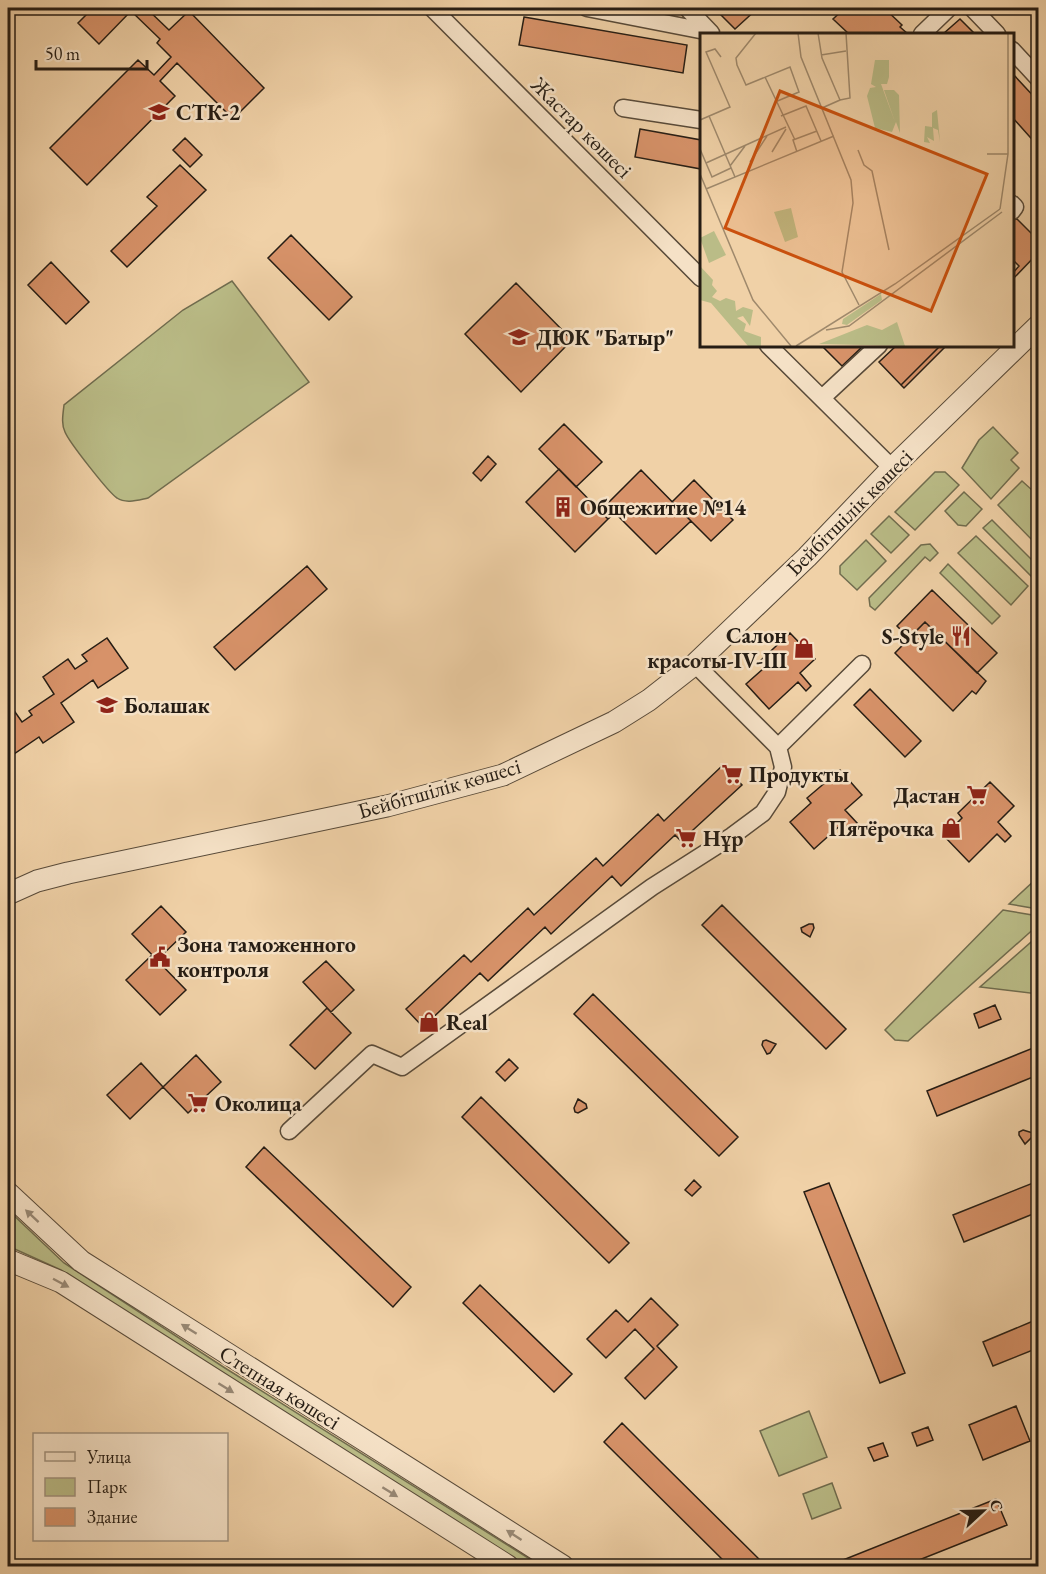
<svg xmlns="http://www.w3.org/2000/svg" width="1046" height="1574" viewBox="0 0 1046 1574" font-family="'EB Garamond',serif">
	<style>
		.green { fill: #babc87; stroke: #706c4e; stroke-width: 1.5 }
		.building { fill: #d79269; stroke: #261d14; stroke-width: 1.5 }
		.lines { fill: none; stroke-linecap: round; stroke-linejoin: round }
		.minor-casing { stroke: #584a39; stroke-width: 19 }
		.tertiary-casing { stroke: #584a39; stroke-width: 23 }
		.minor { stroke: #f5e1c6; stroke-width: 16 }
		.tertiary { stroke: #f5e1c6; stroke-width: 21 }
		.oneway { fill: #988976 }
		.labels { text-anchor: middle; stroke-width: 5; stroke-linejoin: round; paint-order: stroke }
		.poi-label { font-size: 22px; font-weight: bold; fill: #261d14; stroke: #f5e1c6; text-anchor: start }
		.street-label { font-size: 22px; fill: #261d14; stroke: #f5e1c6 }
		.inset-road { fill: none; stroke: #9f896c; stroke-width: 1.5 }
		.view { fill: #cb500d; fill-opacity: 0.15; stroke: #cb500d; stroke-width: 3 }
		.inset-edge { fill: none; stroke: #261d14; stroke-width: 3 }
	</style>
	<rect width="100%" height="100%" fill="#f0d1a7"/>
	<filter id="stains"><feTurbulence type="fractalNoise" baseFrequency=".00333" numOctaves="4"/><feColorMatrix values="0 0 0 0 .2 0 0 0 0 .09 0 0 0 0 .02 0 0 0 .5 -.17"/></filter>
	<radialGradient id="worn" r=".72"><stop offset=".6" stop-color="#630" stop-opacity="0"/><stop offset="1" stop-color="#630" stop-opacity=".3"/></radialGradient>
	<path class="green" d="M232,281L309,382L148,498C138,500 126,504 117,498C109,493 69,442 65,432C61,424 63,414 64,405L183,310Z
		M993,427L1018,453L1011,460L1019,468L991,499L962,468L979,440Z
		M935,472H945L959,485L915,530L895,512Z
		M1022,481L1032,490L1038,536L1033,541L998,505Z
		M964,492L982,509L966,526L958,525L945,511Z
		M889,516L909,535L891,553L871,534Z
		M992,520L1038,566V576L1035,580L983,528Z
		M976,536L1028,586L1011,605L958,553Z
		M866,540L886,561L857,590L840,574V566Z
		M930,544L938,553L930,561L925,557L875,610L870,606L869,598L921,545Z
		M948,564L1000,616L992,624L940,573Z
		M1038,879V909L1009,904L1035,880Z
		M1003,910L1038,916V925L908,1041L895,1040L885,1030Z
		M1038,936V994L980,987Z
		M8,1210L64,1263L225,1368L541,1566H527L239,1385L61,1270L8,1246Z
		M809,1411L827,1457L779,1476L760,1431Z
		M832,1483L841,1508L812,1519L803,1494Z"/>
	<path class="building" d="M93,8H146L169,30L189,11L264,88L233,119L177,63L160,81L175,96L87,185L50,148L138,60L154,75L171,57L157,43L160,39L131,11L99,44L78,23Z
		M714,8H758L735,29Z
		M845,8H884L902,25L900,27L908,34H849L833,19Z
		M524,17L687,45L683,73L519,45Z
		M960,19L975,34H943Z
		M1012,73L1038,101V146L1012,117Z
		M640,129L701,140V169L635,157Z
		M185,138L202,155L190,167L173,150Z
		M180,165L206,190L127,267L111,251L157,206L147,197Z
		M1016,218L1038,240V253L1012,280V274L1019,266L1012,259V223Z
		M291,235L352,297L329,320L268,258Z
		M51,262L89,302L66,324L28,285Z
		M516,283L572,340L521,392L465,334Z
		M821,345H861L862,347L842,366Z
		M897,345H941L901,385L879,362Z
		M941,345H947L904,388L901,385Z
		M564,424L602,462L576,487L539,449Z
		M488,456L496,464L481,481L473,473Z
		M559,469L608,519L575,552L526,502Z
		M641,470L691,521L656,554L615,513L608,519L600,511Z
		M694,480L733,520L711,541L672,502Z
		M307,566L327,589L235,670L214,647Z
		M932,590L997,653L977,673L925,622L909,638L897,626Z
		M925,622L986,681L976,694L972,691L953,711L895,653Z
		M790,633L815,659L800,673L811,686L806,691L798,682L769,709L746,684L764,668L759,662Z
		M107,638L128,668L98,688L93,680L61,703L74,722L43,743L39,737L8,758V713L13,709L22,722L32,715L29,711L54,694L43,677L68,659L75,669L87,661L82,655Z
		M870,689L921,741L905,757L854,705Z
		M723,765L742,785L681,841L675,835L621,886L612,876L551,934L545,927L488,981L480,973L423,1027L406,1009L464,955L471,962L528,908L534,915L596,858L603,866L658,814L664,821Z
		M840,770L862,795L845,810L858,824L850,831L843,823L814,849L790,822L811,803L807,798Z
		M990,782L1014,806L998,822L1011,836L1005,842L997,834L969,862L944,836L962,818L958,813Z
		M722,905L846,1029L826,1049L702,925Z
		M161,906L186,932L157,960L132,934Z
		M809,924H813L814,928L810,937L802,932L801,928Z
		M152,955L186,990L160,1015L126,980Z
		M326,961L354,990L331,1012L303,982Z
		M593,994L738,1137L719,1156L574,1014Z
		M995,1005L1001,1019L979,1028L974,1014Z
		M327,1008L351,1033L315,1069L290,1045Z
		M766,1040L776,1044L770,1053L767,1054L762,1045L763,1041Z
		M1038,1046V1075L937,1116L927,1091Z
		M196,1055L221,1082L188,1113L163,1087Z
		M509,1059L518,1068L505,1081L496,1072Z
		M141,1063L163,1087L130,1119L107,1095Z
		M481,1097L629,1243L609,1263L462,1117Z
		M578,1099L586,1104L587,1108L578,1113L575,1112L574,1108Z
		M1023,1130L1033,1133L1032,1137L1025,1144L1019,1135V1132Z
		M264,1147L411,1287L393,1307L246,1167Z
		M694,1180L701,1187L692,1196L685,1190Z
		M1038,1181V1212L964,1242L953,1215Z
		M829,1183L905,1373L880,1383L804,1192Z
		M480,1285L572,1374L554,1392L463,1303Z
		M651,1298L678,1325L657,1346L677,1367L645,1399L625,1378L654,1349L635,1329L606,1358L587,1339L616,1310L628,1322Z
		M1038,1319V1348L993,1366L983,1342Z
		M1016,1406L1030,1441L983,1460L969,1425Z
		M622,1423L660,1461L766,1566H729L604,1442Z
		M928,1427L933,1440L917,1446L912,1433Z
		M883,1443L888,1456L874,1461L868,1448Z
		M996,1499L1007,1525L904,1566H828Z"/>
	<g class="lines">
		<g class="minor-casing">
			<path id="minor" d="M432,8L701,278
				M587,8L710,32
				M687,8L711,33
				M972,8L997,34
				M922,34L949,8
				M1012,50L1038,78
				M623,108L701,120
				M1012,204L1015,207L1012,211
				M768,345L892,468
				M822,398L879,345
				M695,664L778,747
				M289,1131L372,1054L402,1067L652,887L732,836L763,813L777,792L783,767L778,747L862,664"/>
		</g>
		<g class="tertiary-casing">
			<path id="tertiary" d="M8,894L37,881L68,873L387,806L503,775L614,722L649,700L695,664L807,557L892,468L1038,326
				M8,1193L81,1261L563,1566
				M8,1260L61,1282L508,1566"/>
		</g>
		<use href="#minor" class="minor"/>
		<use href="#tertiary" class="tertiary"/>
	</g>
	<defs><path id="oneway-solid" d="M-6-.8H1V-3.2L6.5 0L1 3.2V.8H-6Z" transform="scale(1.5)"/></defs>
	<g class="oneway">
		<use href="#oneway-solid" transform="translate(32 1216) rotate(-137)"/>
		<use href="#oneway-solid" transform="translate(61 1283) rotate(28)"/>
		<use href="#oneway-solid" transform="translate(189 1329) rotate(-148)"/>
		<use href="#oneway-solid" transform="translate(226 1388) rotate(32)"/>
		<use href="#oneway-solid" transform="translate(390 1492) rotate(32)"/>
		<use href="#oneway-solid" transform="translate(514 1535) rotate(-147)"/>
	</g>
	<defs>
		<g id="university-bare" transform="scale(1.62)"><path d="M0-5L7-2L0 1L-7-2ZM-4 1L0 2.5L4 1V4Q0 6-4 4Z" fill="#8f2418" stroke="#f5e1c6" stroke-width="2.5" paint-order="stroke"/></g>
		<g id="school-bare" transform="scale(1.62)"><path d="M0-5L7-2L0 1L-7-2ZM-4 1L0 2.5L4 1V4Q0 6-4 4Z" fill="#8f2418" stroke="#f5e1c6" stroke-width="2.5" paint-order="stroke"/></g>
		<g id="building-bare" transform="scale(1.62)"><path d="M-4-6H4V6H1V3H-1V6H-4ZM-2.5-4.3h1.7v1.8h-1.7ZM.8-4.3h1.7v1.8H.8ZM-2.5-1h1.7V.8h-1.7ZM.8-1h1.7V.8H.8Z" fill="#8f2418" stroke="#f5e1c6" stroke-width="2.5" paint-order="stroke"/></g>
		<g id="restaurant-bare" transform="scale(1.62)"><path d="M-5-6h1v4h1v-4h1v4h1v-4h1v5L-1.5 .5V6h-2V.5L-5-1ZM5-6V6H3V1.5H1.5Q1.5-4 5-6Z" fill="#8f2418" stroke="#f5e1c6" stroke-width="2.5" paint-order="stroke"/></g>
		<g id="shop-bare" transform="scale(1.62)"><path d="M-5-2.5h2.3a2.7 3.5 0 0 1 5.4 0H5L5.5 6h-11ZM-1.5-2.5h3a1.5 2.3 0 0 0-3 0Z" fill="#8f2418" stroke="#f5e1c6" stroke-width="2.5" paint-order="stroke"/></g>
		<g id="supermarket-bare" transform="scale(1.62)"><path d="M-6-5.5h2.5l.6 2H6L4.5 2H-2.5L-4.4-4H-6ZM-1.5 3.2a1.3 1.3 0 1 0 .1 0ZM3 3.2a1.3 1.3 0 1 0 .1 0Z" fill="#8f2418" stroke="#f5e1c6" stroke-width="2.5" paint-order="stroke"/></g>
		<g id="civic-bare" transform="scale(1.62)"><path d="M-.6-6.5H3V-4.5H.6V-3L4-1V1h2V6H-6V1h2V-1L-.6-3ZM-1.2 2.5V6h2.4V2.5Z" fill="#8f2418" stroke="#f5e1c6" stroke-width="2.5" paint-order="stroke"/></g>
	</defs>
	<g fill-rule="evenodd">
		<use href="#university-bare" x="159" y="112"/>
		<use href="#school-bare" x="519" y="337"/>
		<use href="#building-bare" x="563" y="507"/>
		<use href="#restaurant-bare" x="961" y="636"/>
		<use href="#shop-bare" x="804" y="648"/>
		<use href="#university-bare" x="107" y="705"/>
		<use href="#supermarket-bare" x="732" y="774"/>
		<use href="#supermarket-bare" x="977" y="795"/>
		<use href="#shop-bare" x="951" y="828"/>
		<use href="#supermarket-bare" x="686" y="838"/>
		<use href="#civic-bare" x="160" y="957"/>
		<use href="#shop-bare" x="429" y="1022"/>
		<use href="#supermarket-bare" x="198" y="1103"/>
	</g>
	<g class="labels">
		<g class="poi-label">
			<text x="176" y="120">СТК-2</text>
			<text x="536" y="345">ДЮК "Батыр"</text>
			<text x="580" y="515">Общежитие №14</text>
			<text x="787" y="643" text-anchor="end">Салон<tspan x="787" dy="25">красоты-IV-III</tspan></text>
			<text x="944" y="644" text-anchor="end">S-Style</text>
			<text x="124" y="713">Болашак</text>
			<text x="749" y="782">Продукты</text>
			<text x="960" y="803" text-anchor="end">Дастан</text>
			<text x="934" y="836" text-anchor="end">Пятёрочка</text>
			<text x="703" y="846">Нұр</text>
			<text x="177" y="952">Зона таможенного<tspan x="177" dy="25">контроля</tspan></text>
			<text x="446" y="1030">Real</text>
			<text x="215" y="1111">Околица</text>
		</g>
		<g class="street-label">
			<text transform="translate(582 127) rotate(45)" y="8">Жастар көшесі</text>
			<text transform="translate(849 512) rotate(-45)" y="8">Бейбітшілік көшесі</text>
			<text transform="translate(439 788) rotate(-16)" y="8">Бейбітшілік көшесі</text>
			<text transform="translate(280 1387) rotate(32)" y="8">Степная көшесі</text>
		</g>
	</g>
	<g transform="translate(700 33)">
		<rect width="314" height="314" fill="#f0d1a7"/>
		<path d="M175,27H189V44L187,51H181L195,89L184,57H194L199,62L200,100L196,89L192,99L175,95L167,63L170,55L176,54L171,51ZM237,77L240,109L238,97L233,95L234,108L227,104L230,110L224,109L225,93L232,94V80ZM91,175L98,204L85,209L74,179ZM14,198L26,222L9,230L0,205ZM0,233L13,247L12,252L17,258L12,264L20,268L26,265L35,268L36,278L43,274L53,277L50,293L43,283L37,285L46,291L44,298L61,304V313H48L11,270L0,267ZM181,261L182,267L147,292L142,291L143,286ZM197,289L205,313L119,311L167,292L182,297Z" fill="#babc87"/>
		<path class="inset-road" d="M56,0L36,25L37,32L46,52L90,34L99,59L75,69M98,0L101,24L151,147L153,170L142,239L159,272M118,0L122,25L140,67L122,75M121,22L146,18M65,44L95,107M140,67L150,65L146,0M9,83L35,144M81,83L106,73L121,108M0,87L30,74L6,19L15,16L21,24M0,116L12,144L31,135M158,117L164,132L172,138L189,217M72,119L86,96M97,119L93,107L117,98M287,121H308M50,129L67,103M6,130L86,94M30,133L45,113M0,141L53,267L91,313M6,156L134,103M300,176L308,121V0M126,297L149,293L302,179M96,313L195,251L300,176"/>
		<path class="view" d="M80,58L287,141L231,278L25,195Z"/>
		<rect width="314" height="314" class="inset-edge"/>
	</g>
	<rect width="1046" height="1574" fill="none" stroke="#f0d1a7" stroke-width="30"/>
	<rect x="9" y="9" width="1028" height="1556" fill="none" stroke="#261d14" stroke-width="3"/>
	<rect x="15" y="15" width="1016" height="1544" fill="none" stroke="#261d14" stroke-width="1.5"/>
	<rect x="33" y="1433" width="195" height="108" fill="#f5e1c6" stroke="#a2937f" stroke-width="1.5"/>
	<rect x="45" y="1452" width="30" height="9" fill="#f5e1c6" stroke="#a2937f" stroke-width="1.5"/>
	<text x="87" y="1463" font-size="18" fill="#261d14">Улица</text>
	<rect x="45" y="1478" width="30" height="18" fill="#babc87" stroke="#a2937f" stroke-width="1.5"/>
	<text x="87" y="1493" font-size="18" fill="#261d14">Парк</text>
	<rect x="45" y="1508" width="30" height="18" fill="#d79269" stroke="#a2937f" stroke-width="1.5"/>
	<text x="87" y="1523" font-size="18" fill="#261d14">Здание</text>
	<g transform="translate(983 1511) rotate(68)" stroke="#f5e1c6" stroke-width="4.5" paint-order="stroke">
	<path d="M0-4.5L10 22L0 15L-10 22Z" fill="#261d14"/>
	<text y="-9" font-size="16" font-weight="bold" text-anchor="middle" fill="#261d14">С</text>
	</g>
	<path d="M36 60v9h111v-9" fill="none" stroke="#261d14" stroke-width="3"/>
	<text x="45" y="60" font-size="18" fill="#261d14" stroke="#f5e1c6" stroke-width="4.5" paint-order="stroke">50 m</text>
	<rect width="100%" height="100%" filter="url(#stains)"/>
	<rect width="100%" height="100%" fill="url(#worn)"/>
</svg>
